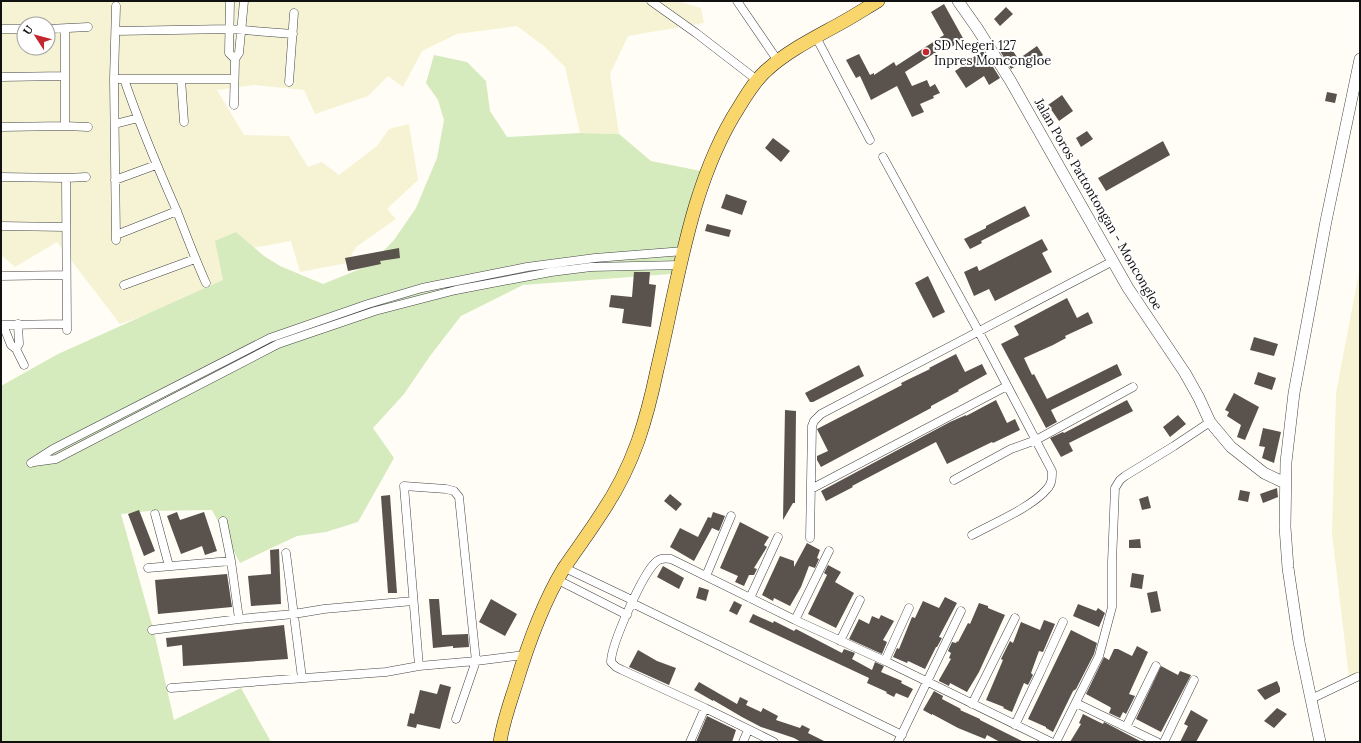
<svg xmlns="http://www.w3.org/2000/svg" width="1361" height="743" viewBox="0 0 1361 743" font-family="Lora,serif">
	<style>
		.farmland { fill: #f6f3d4; fill-rule: evenodd }
		.green { fill: #d5ebbd }
		.building { fill: #5a524d }
		.lines { fill: none; stroke-linecap: round; stroke-linejoin: round }
		.minor-casing { stroke: #444; stroke-width: 9 }
		.tertiary-casing { stroke: #444; stroke-width: 12 }
		.primary-casing { stroke: #222; stroke-width: 14 }
		.minor { stroke: #fff; stroke-width: 8 }
		.tertiary { stroke: #fff; stroke-width: 11 }
		.primary { stroke: #f9d66b; stroke-width: 13 }
		.poi-dot { fill: #c4262e; stroke: #fff; stroke-width: 1.5 }
		.labels { text-anchor: middle; stroke-width: 4; stroke-linejoin: round; paint-order: stroke }
		.poi-label { font-size: 13px; fill: #111; stroke: #fff; text-anchor: start }
		.street-label { font-size: 13px; fill: #111; stroke: #fff }
	</style>
	<rect width="100%" height="100%" fill="#fffdf5"/>
	<path class="farmland" d="M1,1H677L701,8L704,23L628,36L610,74L619,134L580,133L565,67L545,47L517,26L457,34L422,51L403,87L388,76L368,96L315,114L304,90L254,85L217,90L244,135L289,136L308,167L322,162L339,175L377,146L389,129L409,124L418,180L387,209L396,219L356,247L347,263L300,272L291,241L224,253L236,284L120,324L57,242L15,267L1,255ZM24,24H48V48H24Z
		M1360,267V672L1349,678L1332,533L1336,393Z"/>
	<path class="green" d="M434,55L467,62L486,81L490,111L507,137L580,133L619,134L651,161L706,172L684,273L523,285L461,316L430,356L404,394L373,428L394,458L358,522L326,532L297,536L240,563L212,510L148,511L121,514L154,632L174,720L241,688L271,742H1V386L58,354L223,280L215,241L236,232L264,256L280,266L323,284L370,265L394,240L416,208L437,158L444,120L438,100L426,83Z"/>
	<path class="building" d="M944,4L964,40L951,47L949,44L905,72L912,86L927,80L930,87L935,84L940,93L933,96L934,98L920,104L924,112L912,117L897,86L871,100L860,76L856,78L846,60L859,54L870,75L874,73V75L894,62L896,66L944,35L931,12Z
		M1006,7L1013,14L1000,26L994,19Z
		M1009,45L1021,63L1011,69L1000,51Z
		M1037,46L1043,55L1027,68L1020,58Z
		M983,51L1000,78L989,85L984,76L966,88L955,71L973,59L972,58Z
		M1327,92L1337,94L1335,103L1325,101Z
		M1062,95L1073,111L1059,121L1048,105Z
		M1087,131L1093,139L1081,147L1076,138Z
		M773,138L790,151L781,162L765,148Z
		M1163,141L1170,155L1106,191L1098,178Z
		M726,194L747,201L742,215L721,208Z
		M1025,206L1030,216L981,241L982,243L970,249L964,239L986,228V226Z
		M707,224L731,230L729,237L705,231Z
		M1042,239L1048,250L1042,253L1052,272L995,301L989,289L974,296L964,272L977,266L979,271Z
		M399,248L400,258L380,261L381,264L348,271L345,258Z
		M634,272H650L649,284L656,285L651,327L622,323L624,309L609,307L611,295L632,297Z
		M928,276L945,312L933,318L915,283Z
		M1067,298L1077,318L1088,312L1093,323L1065,336L1066,338L1053,345L1024,358L1032,375L1034,374L1047,399L1117,364L1122,375L1051,410L1057,422L1046,428L1001,344L1019,335L1014,326Z
		M1254,337L1278,344L1274,356L1250,350Z
		M956,354L965,372L982,364L987,374L958,390L959,391L931,406V408L821,467L817,460V456L828,451L817,429L902,385L901,383L930,369L929,368Z
		M859,365L864,376L813,402H810L805,393Z
		M1258,372L1276,378L1272,390L1254,384Z
		M1234,393L1259,407L1245,440L1237,437L1241,425L1227,416L1229,412L1225,410Z
		M996,400L1007,423L1015,419L1020,430L993,443L992,442L947,464L936,442L852,486L853,487L826,501L821,491L950,422L966,415V416Z
		M1127,400L1133,411L1069,443L1073,451L1061,457L1050,438L1063,432L1064,433Z
		M785,410L796,411L795,503H793L783,520Z
		M1178,415L1186,424L1170,437L1163,427Z
		M1263,428L1281,432L1274,463L1262,458L1265,447L1259,446Z
		M1277,488L1278,497L1263,503L1260,494Z
		M1240,490L1250,492L1248,502L1238,500Z
		M670,494L682,504L676,511L664,501Z
		M390,495L397,593H388L381,496Z
		M1148,496L1151,508L1142,510L1139,499Z
		M139,510L155,551L144,556L128,514Z
		M177,512L180,520L204,512L217,551L205,555L202,546L181,554L167,516Z
		M713,512L725,516L719,531L712,528L694,561L670,547L680,528L698,537L708,517L711,518Z
		M740,522L769,537L764,545L767,547L754,568L757,569L754,575H749L744,586L735,582L738,576L720,568Z
		M1140,539L1141,548H1129V540Z
		M807,543L820,550L817,558L819,559L815,568L809,566L801,587L790,606L774,598L773,601L762,595L780,556L794,561V567Z
		M279,549L281,604L251,606L248,576L271,574L270,550Z
		M828,565L841,572L835,582L854,593L836,628L808,614L827,575L824,573Z
		M663,566L684,578L679,589L657,577Z
		M1132,573L1144,575L1142,589L1130,587Z
		M227,574L232,607L158,614L155,580Z
		M699,587L709,590L706,601L696,598Z
		M1157,591L1161,611L1151,613L1147,593Z
		M945,597L957,603L939,637L942,638L937,647H936L925,669L908,661L907,663L893,657L897,648L899,649L912,617L915,618L923,601L939,608Z
		M429,599H439L442,635L468,634L469,647L453,648V646L433,648Z
		M491,599L517,614L505,636L479,622Z
		M734,601L742,605L737,615L729,611Z
		M979,603L988,606V608L1005,615L979,672L967,692L950,683L949,686L939,681V680L951,659L949,658L951,653L948,651L952,642L956,643L957,641L958,642L968,623L970,624Z
		M1078,604L1096,611L1098,608L1105,613L1099,627L1073,616Z
		M753,614L773,623L774,621L794,631L796,629L842,653L844,649L855,653L852,659L872,670L875,662L884,666L881,672L902,681L901,683L913,689L908,698L896,693L894,697L886,693L887,692L867,683L869,678L749,622Z
		M881,615L894,621L883,640L887,642L882,654L849,639L859,619L869,624L872,616L879,619Z
		M1044,620L1055,624L1043,652L1039,651L1031,673L1033,675L1028,685L1024,683L1012,712L1003,708L1004,707L986,700L1003,660L1001,659L1010,641L1013,643L1021,622L1040,630Z
		M284,625L288,659L183,666L182,645L167,647L166,638Z
		M1071,630L1097,643L1094,654L1076,689L1073,691L1053,732L1046,728V727L1028,719Z
		M1137,646L1148,652L1129,694L1135,696L1126,714L1123,712L1120,718L1109,713L1111,708L1110,707L1086,694L1104,657L1109,660L1114,649H1118L1132,656Z
		M638,650L657,661L676,668L669,685L629,667Z
		M1161,666L1178,675L1180,671L1191,675L1161,732L1136,719Z
		M1277,681L1280,688V692L1265,700L1257,690Z
		M699,682L737,704L740,697L748,701L746,705L761,712L763,708L778,716L776,720L800,728L802,725L810,729L808,733L826,742H801L794,738L761,727L742,717L713,700V701L694,690Z
		M440,684L451,687L440,729L417,724L416,728L407,726L410,713L414,714L420,690L437,694Z
		M934,691L943,696L942,699L961,709L960,710L980,719V720L1024,742H1000L987,735L985,739L958,728L932,714V715L923,710Z
		M1277,708L1287,714L1274,728L1264,721Z
		M1191,710L1208,720L1196,742H1180L1188,726L1184,724Z
		M1083,714L1103,724L1104,722L1142,742H1070L1081,724L1079,723Z
		M707,716L736,730L732,742H696Z"/>
	<g class="lines">
		<g class="minor-casing">
			<path id="minor" d="M230,1L229,53L235,59
				M651,1L696,33L757,80
				M737,1L778,61
				M116,6L114,79H234
				M1,29H24
				M48,29L88,27
				M116,31L230,29L293,34
				M816,37L870,140
				M1,77L65,76
				M114,79L116,240
				M124,79C139,123 157,166 176,209C186,234 195,259 206,283
				M181,79L184,122
				M289,82L294,13
				M234,105L235,59L239,53L244,1
				M115,124L138,118
				M65,126V29
				M1,127L65,126L88,127
				M883,157L979,332L1052,471C1052,478 1052,484 1047,489C1032,507 994,523 972,535
				M1,177L66,178L86,177
				M66,178L67,330
				M115,180L156,165
				M1,226L66,227
				M116,235L177,211
				M1,276L66,275
				M124,285L195,259
				M1,325H3L11,345L16,349L24,365
				M3,325L66,324
				M16,349L19,344L18,324
				M34,462L56,459L278,344L375,311L456,290L551,272L591,267L681,265
				M31,463L53,449L270,338L368,304L422,288L527,267L595,258L684,251
				M954,480L1011,449L1036,440L1102,404L1133,387
				M811,489L1007,386
				M155,514L169,566
				M223,521L231,561
				M810,538L812,426L814,421L821,414L1113,261
				M286,553L302,678
				M148,568L231,561L239,619
				M565,568L632,600
				M706,576L731,516
				M558,580L627,615
				M750,598L778,537
				M632,603L902,735
				M795,620L829,551
				M152,630L239,619L294,614L324,609L413,601
				M840,641L860,600
				M885,661L909,608
				M419,666L404,486L446,489L454,491L459,497L476,661L456,719
				M171,688L386,672L419,666L476,661L525,655
				M1311,699L1357,677
				M1076,703L1157,742
				M972,704L1015,618
				M1015,725L1039,675L1063,622
				M1126,727L1156,666
				M690,742L705,708
				M743,742L748,730
				M774,742L705,708L622,670L616,667L611,662C611,645 643,572 657,561C661,558 666,558 671,559L795,620L885,661L1051,742
				M898,742L961,611
				M1056,742L1099,656L1112,607V562L1115,488L1120,480L1125,476L1174,446L1210,422
				M1164,742L1194,680"/>
		</g>
		<g class="tertiary-casing">
			<path id="tertiary" d="M958,1L977,28L1010,80L1128,288L1185,373L1199,398L1210,422L1231,447L1264,473L1285,483
				M1320,742L1299,642L1288,568L1285,527L1286,462L1294,393L1326,221L1360,59"/>
		</g>
		<g class="primary-casing">
			<path id="primary" d="M500,742C503,722 510,703 516,684C528,644 542,604 564,568C576,550 589,533 601,514C616,492 629,466 638,441C646,418 652,394 657,370C678,283 690,183 739,107C747,94 756,79 768,69C789,50 816,37 841,23C854,16 866,8 878,1"/>
		</g>
		<use href="#minor" class="minor"/>
		<use href="#tertiary" class="tertiary"/>
		<use href="#primary" class="primary"/>
	</g>
	<circle class="poi-dot" cx="926" cy="52" r="4"/>
	<g class="labels">
		<g class="poi-label">
			<text x="934" y="50">SD Negeri 127<tspan x="934" dy="15">Inpres Moncongloe</tspan></text>
		</g>
		<g class="street-label">
			<text transform="translate(1099 204) rotate(60)" y="5">Jalan Poros Pattontongan - Moncongloe</text>
		</g>
	</g>
	<rect width="1361" height="743" fill="none" stroke="#111111" stroke-width="4"/>
	<g transform="translate(36 36) rotate(306)"><circle r="19" fill="#ffffff" stroke="#a0a0a0"/>
	<path d="M0-3L7 15L0 10L-7 15Z" fill="#c4262e"/>
	<text y="-6" font-size="11" font-weight="bold" text-anchor="middle" fill="#111111">U</text>
	</g>
</svg>
